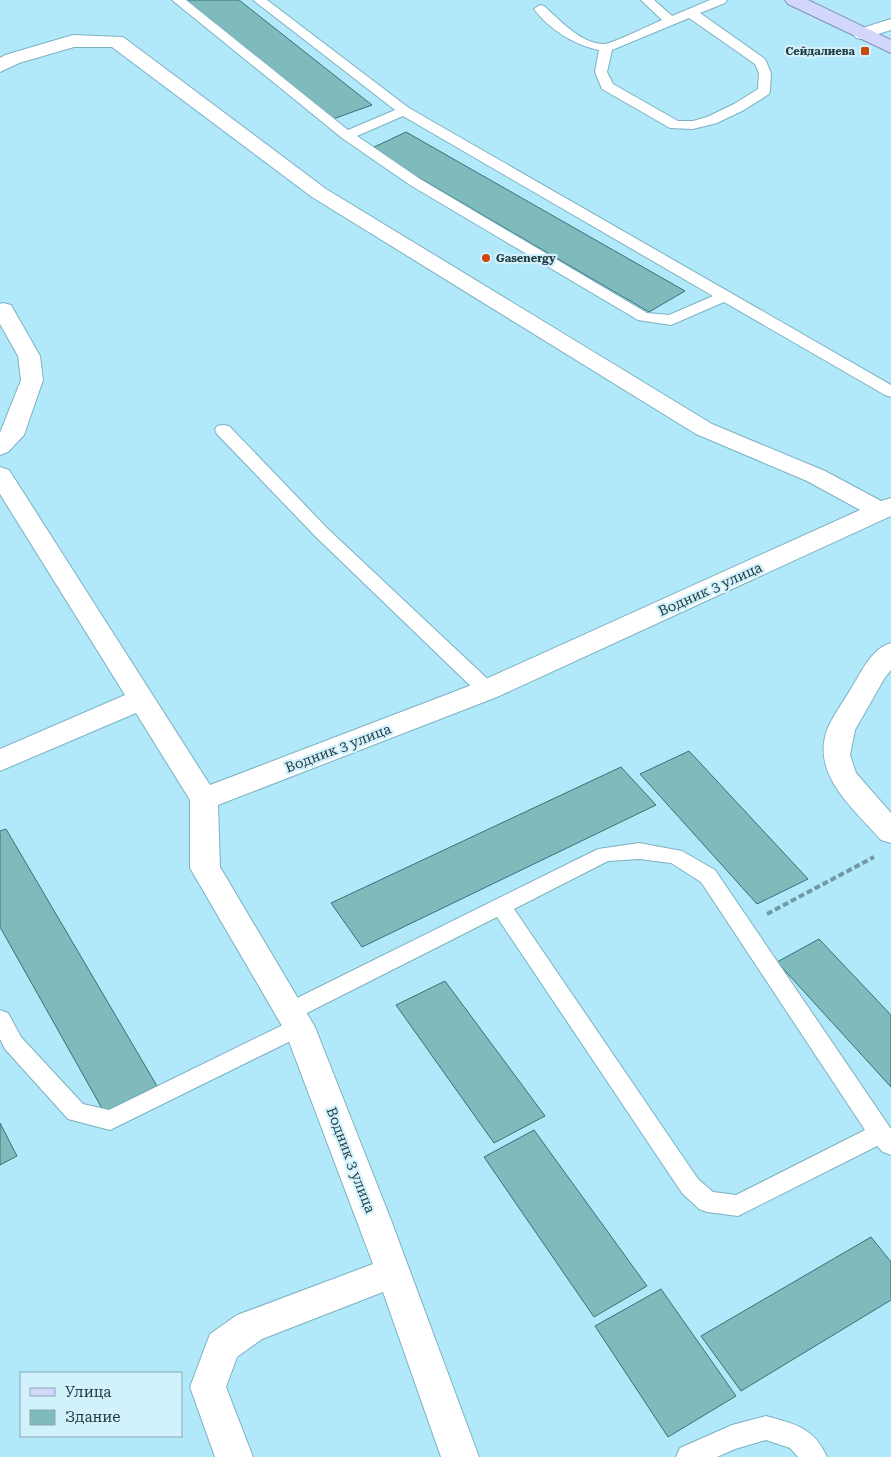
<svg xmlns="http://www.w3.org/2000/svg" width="891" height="1457" viewBox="0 0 891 1457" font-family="'Roboto Serif',serif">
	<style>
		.building { fill: #7fbabc; stroke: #387275 }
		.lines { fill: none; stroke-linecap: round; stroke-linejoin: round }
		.lane-casing { stroke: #7cb1c2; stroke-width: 2 }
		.street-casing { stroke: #7cb1c2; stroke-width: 2 }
		.secondary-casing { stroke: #7cb1c2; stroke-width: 2 }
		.primary-casing { stroke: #8390ba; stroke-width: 2 }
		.path { stroke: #7199a6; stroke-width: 4; stroke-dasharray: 6 3; stroke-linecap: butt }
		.lane { fill: #fff; fill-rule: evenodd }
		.street { fill: #fff; fill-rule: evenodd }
		.secondary { fill: #fff; fill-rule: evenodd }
		.primary { fill: #d3d7fc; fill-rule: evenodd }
		.poi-dot { fill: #cd470a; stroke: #d1f2fc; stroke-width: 2 }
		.labels { text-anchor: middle; stroke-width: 4.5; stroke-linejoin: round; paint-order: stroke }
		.far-poi-label { font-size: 11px; font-weight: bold; fill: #253b42; stroke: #d1f2fc; text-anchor: end }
		.street-label { font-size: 14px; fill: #253b42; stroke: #d1f2fc }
	</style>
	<rect width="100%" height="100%" fill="#b1e8fa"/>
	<path class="building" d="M186,0H239L372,105L333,119Z
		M406,132L685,291L649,312L370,149Z
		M689,751L808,879L757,904L640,774Z
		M621,767L656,805L362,947L331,903Z
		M6,829L157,1086L104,1112L0,927V831Z
		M819,939L891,1015V1087L777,962Z
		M445,981L545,1116L494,1143L396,1005Z
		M0,1123L17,1156L0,1165Z
		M534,1130L647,1286L594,1317L484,1157Z
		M871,1237L891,1262V1300L741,1391L701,1336Z
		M661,1289L736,1396L668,1437L595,1326Z"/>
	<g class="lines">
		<g class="lane-casing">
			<path id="lane" d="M172,0H186L348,130L395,110L253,0H267L409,108L891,385V397L885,395L724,302L671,325L638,320L410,185L342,138ZM403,116L713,296L669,315L647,313L420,179L357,136Z
				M641,0H654L672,16L710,0H727L725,3L700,13L765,59L771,73L770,91L769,94L744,110L717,123L693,129L670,128L602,89L595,72L599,50C574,45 549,29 534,9L540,5L544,6C560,20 581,44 604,44C612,44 652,24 662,20ZM689,18L755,64L759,73L758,89L734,104L707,117L693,121H678L613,84L607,72L612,50Z
				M223,425L229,426L328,529L494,685L496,690L494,695L487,697L480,695L316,537L217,434L215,430L217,426Z
				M639,843L682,851L715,870L891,1129V1155L883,1152L877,1146L738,1216L707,1212L699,1209L682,1193L497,917L299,1017L291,1020L283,1017L280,1011L283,1005L598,849ZM639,859L671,863L701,882L865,1130L736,1195L713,1192L698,1179L514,909L608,861Z
				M0,1010L8,1013L21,1037L83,1104L109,1110L291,1021L299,1018L307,1021L310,1027L307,1033L110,1130L68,1119L5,1049L0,1039Z
				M766,1416C794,1424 814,1427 827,1457H798L790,1448L766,1440L735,1449L717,1457H676L680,1448L732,1425Z"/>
		</g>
		<g class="street-casing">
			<path id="street" d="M73,35L123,37L326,189L712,424L825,471L881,501L891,498V516L497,697L218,805L220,867L315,1027L391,1220L479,1457H441L383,1292L262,1339L237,1357L226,1387L253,1457H215L190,1387L210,1334L237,1315L373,1264L285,1031L190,868V800L136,713L0,771V749L125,695L0,494V467L9,470L210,785L477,683L860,510L807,481L696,434L312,197L112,47H74L19,63L0,72V58L5,55Z
				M3,303L11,305L40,356L43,380L24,435L8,452L0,455V433L21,380L18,356L0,324V304Z
				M891,643V670L884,679L855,730L850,755L856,773L891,813V843L881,840C854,809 811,775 827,730C833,715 844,701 852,687C862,671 872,648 891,643Z"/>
		</g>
		<g class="secondary-casing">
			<path id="secondary" d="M891,19V30L862,39L856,38L853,34L856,30Z"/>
		</g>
		<g class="primary-casing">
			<path id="primary" d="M785,0H808L891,40V53L788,4Z"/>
		</g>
		<path class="path" d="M767,914L874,857"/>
		<use href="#lane" class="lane"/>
		<use href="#street" class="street"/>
		<use href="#secondary" class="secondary"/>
		<use href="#primary" class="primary"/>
	</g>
	<g class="poi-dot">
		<rect x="860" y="46" width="10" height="10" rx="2.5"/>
		<circle cx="486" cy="258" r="5"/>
	</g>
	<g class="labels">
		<g class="far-poi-label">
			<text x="855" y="55">Сейдалиева</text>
			<text x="496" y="262" text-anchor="start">Gasenergy</text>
		</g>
		<g class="street-label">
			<text transform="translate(710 589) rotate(-24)" y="5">Водник 3 улица</text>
			<text transform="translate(338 748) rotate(-21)" y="5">Водник 3 улица</text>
			<text transform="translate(351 1160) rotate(69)" y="5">Водник 3 улица</text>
		</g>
	</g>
	<rect x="20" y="1372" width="162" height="65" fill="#d1f2fc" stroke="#8ca9b2"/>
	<rect x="30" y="1388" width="25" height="8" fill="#d3d7fc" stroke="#8ca9b2"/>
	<text x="65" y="1397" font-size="15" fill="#253b42">Улица</text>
	<rect x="30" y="1410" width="25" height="15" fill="#7fbabc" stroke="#8ca9b2"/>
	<text x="65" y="1422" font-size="15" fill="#253b42">Здание</text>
</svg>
